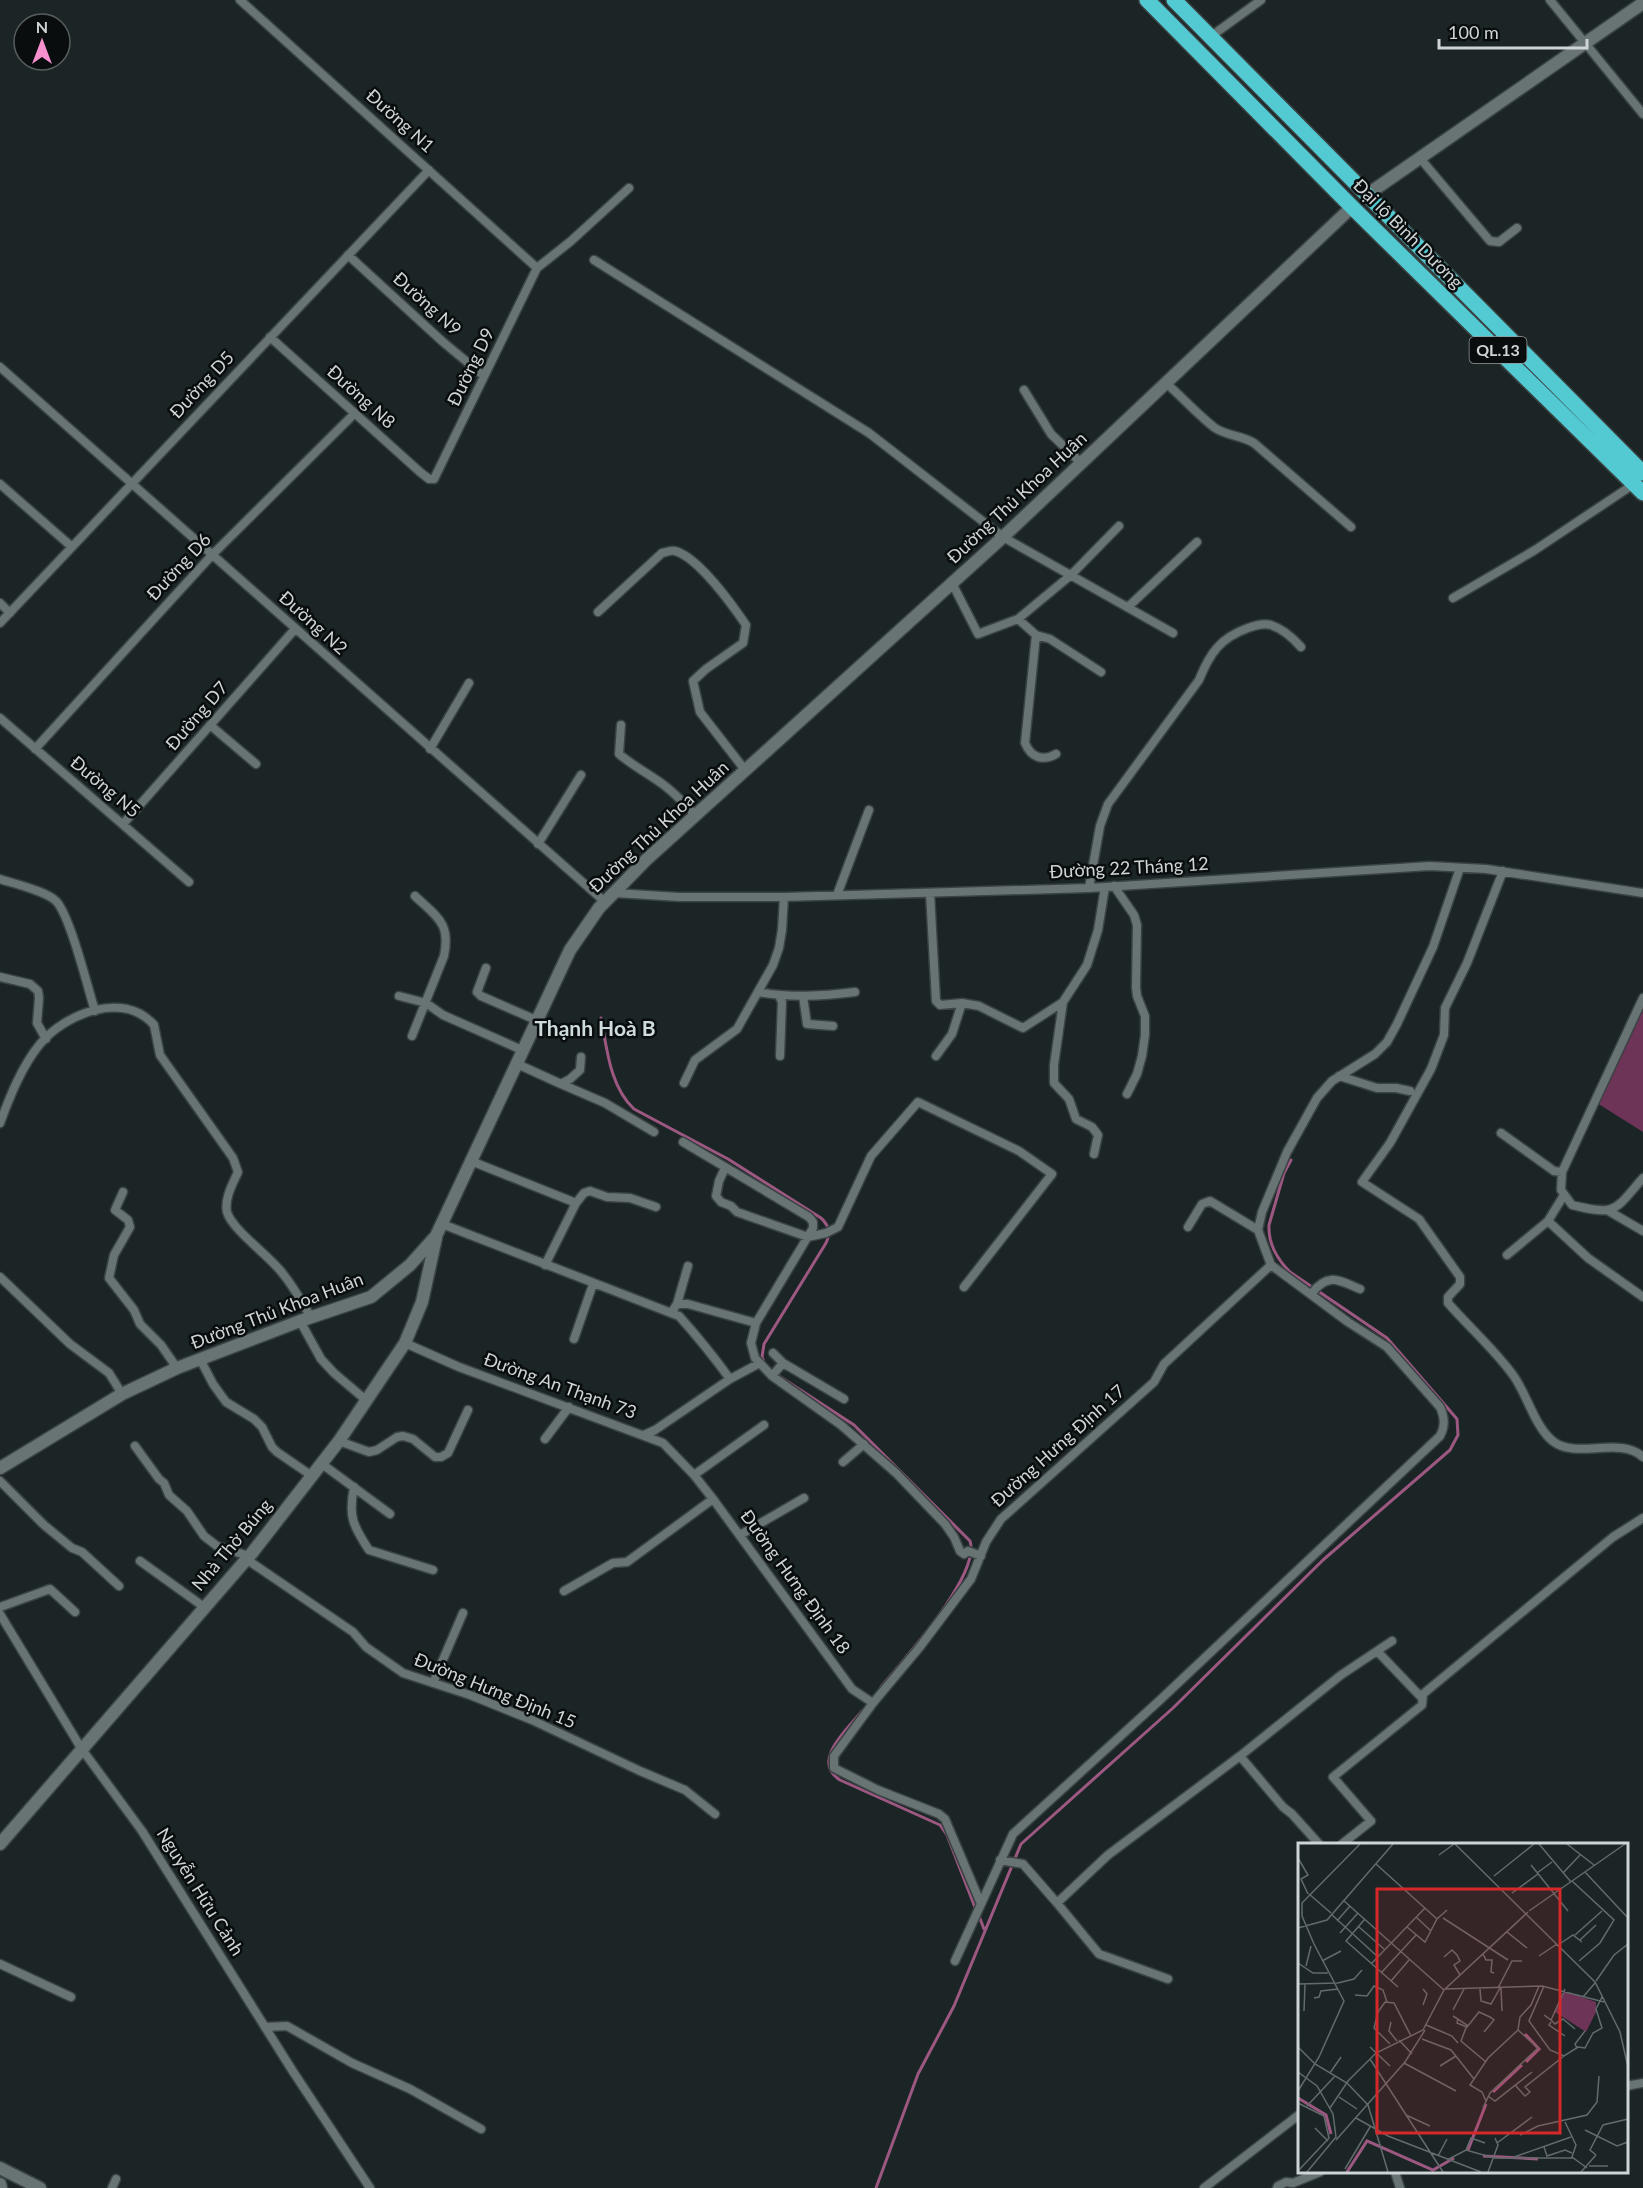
<svg xmlns="http://www.w3.org/2000/svg" width="1643" height="2188" viewBox="0 0 1643 2188" font-family="Lato,sans-serif">
	<style>
		.green { fill: #6e3458 }
		.lines { fill: none; stroke-linecap: round; stroke-linejoin: round }
		.stream { stroke: #9d5882; stroke-width: 3 }
		.street-casing { stroke: #3a4243; stroke-width: 11 }
		.secondary-casing { stroke: #3a4243; stroke-width: 15 }
		.highway-casing { stroke: #3a4243; stroke-width: 18 }
		.street { stroke: #687374; stroke-width: 8 }
		.secondary { stroke: #687374; stroke-width: 12 }
		.highway { stroke: #53c9d2; stroke-width: 15 }
		.labels { text-anchor: middle; stroke-width: 5; stroke-linejoin: round; paint-order: stroke }
		.shield { fill: #090d0e; stroke: #94999a; stroke-width: 1.5 }
		.shield-label { font-size: 16px; font-weight: bold; fill: #cfd5d6 }
		.street-label { font-size: 18px; fill: #cfd5d6; stroke: #090d0e }
		.quarter-label { font-size: 21px; font-weight: bold; fill: #cfdcdd; stroke: #090d0e }
		.inset-river { fill: none; stroke: #9d5882; stroke-width: 3 }
		.inset-road { fill: none; stroke: #636b6c; stroke-width: 1.5 }
		.view { fill: #d62828; fill-opacity: 0.15; stroke: #d62828; stroke-width: 3 }
		.inset-edge { fill: none; stroke: #cfd5d6; stroke-width: 3 }
	</style>
	<rect width="100%" height="100%" fill="#1b2526"/>
	<path class="green" d="M1643,1002V1132L1597,1103Z"/>
	<g class="lines">
		<path class="stream" d="M601,1018C607,1049 610,1087 634,1109L728,1159L821,1218C829,1225 831,1233 826,1243L764,1344L762,1357L765,1364
			M779,1376L854,1425L970,1541C981,1575 903,1660 881,1687
			M862,1711C848,1729 810,1761 840,1780L940,1825L947,1835L976,1910
			M979,1916L984,1929
			M876,2188L918,2074L954,2006L1021,1844L1173,1708L1323,1560L1450,1450L1458,1435L1457,1419L1387,1338L1290,1272C1277,1259 1268,1244 1269,1225L1284,1173L1291,1160"/>
		<g class="street-casing">
			<path id="street" d="M240,0L537,268
				M1550,0L1643,114
				M1210,37L1261,0
				M1419,157L1490,241L1499,242L1517,228
				M348,255L443,342L484,376
				M594,260L869,433L1003,537L1173,633
				M270,337L420,472L429,479H434L537,268L571,241L629,188
				M0,367L605,902
				M1166,383C1182,397 1198,415 1215,428C1227,436 1241,435 1254,443L1351,527
				M1024,390L1051,434L1081,463
				M0,484L72,547
				M952,583L978,634L1018,619L1036,635L1025,743C1031,757 1042,762 1056,754
				M1453,598L1535,550L1634,484
				M0,603L10,613
				M1128,607L1197,542
				M598,612L662,553C666,552 671,550 675,551C698,557 733,606 746,625L743,643L706,669L693,681L700,712L745,770
				M1018,619L1071,575L1119,526
				M0,623L429,170
				M1036,635L1050,639L1101,672
				M0,718L189,882
				M210,725L256,764
				M621,725L619,754C632,765 647,773 661,783C674,792 685,804 695,815
				M35,749L212,555L355,413
				M430,749L469,683
				M123,824L295,629
				M538,844L581,775
				M1503,871L1467,963L1445,1008L1444,1035L1431,1069L1390,1143L1362,1182L1419,1219L1460,1277V1284L1448,1297V1303C1469,1327 1494,1349 1513,1375C1527,1394 1535,1428 1554,1442C1577,1459 1620,1436 1643,1457
				M0,879C15,884 46,891 56,901C70,915 88,989 95,1011
				M1114,886L1134,915L1137,925L1136,987L1137,996L1145,1016V1035L1142,1056L1137,1074L1127,1094
				M1089,888L1100,826L1108,804L1199,680C1210,653 1220,638 1248,628C1256,625 1264,623 1271,625C1284,629 1293,638 1301,647
				M615,893L679,897H784L1089,888L1430,866L1486,869L1643,893
				M930,893L936,1001L940,1005L962,1003L979,1006L1023,1028L1063,1002L1087,965L1098,930L1105,887
				M837,895L869,810
				M486,968L477,992L481,996L536,1020
				M0,977L30,984L38,991L39,998L37,1023L46,1039
				M758,992C791,998 822,996 855,992
				M399,996L426,1003L443,1015L522,1050
				M779,996L782,1002L780,1056
				M803,996L807,1024L833,1026
				M1063,1002L1054,1065V1083L1069,1099L1076,1119L1092,1127L1098,1135L1094,1154
				M412,1036L444,956C451,923 437,917 415,896
				M936,1056L952,1034L962,1003
				M515,1063L561,1084L570,1079L580,1070L581,1057
				M1339,1076L1377,1088H1396L1410,1091
				M684,1083L695,1060L737,1029L773,965L779,948L782,930L784,897
				M561,1084L605,1103L654,1132
				M0,1123C10,1096 22,1066 40,1044C65,1014 123,990 154,1025L160,1055L233,1158L238,1172C233,1183 224,1199 227,1212C232,1230 271,1257 283,1274C294,1287 302,1303 311,1317
				M1501,1133L1554,1171L1562,1172L1643,998
				M683,1142L809,1217L813,1222V1228L756,1323L751,1343L755,1358L772,1376L841,1425L896,1473L945,1524L954,1537L960,1551L964,1554L968,1551L981,1556
				M471,1161L576,1203
				M725,1168L719,1181L716,1196L721,1202L731,1206L737,1212L808,1237L826,1233L838,1227L871,1156L918,1102L1019,1151L1052,1174L964,1287
				M1562,1172L1561,1190L1572,1205C1617,1216 1614,1211 1643,1178
				M123,1192L115,1210L128,1220L130,1227L114,1255L109,1278L134,1310L140,1324L161,1345L177,1368
				M1564,1195L1548,1221L1588,1258L1643,1297
				M1607,1210L1643,1231
				M442,1224L679,1316C697,1336 714,1357 730,1379
				M1188,1227L1202,1204L1210,1201L1258,1230
				M1507,1255L1548,1221
				M545,1265L576,1203L584,1193L590,1191L607,1197L630,1198L656,1207
				M0,1277L70,1344L109,1373L122,1394
				M1311,1294C1328,1272 1338,1280 1360,1289
				M677,1304L688,1266
				M671,1313L677,1304H688L756,1323
				M300,1321L321,1359L334,1373L367,1401
				M574,1339L593,1284
				M405,1343L459,1367L663,1443L694,1475L713,1499L852,1689L873,1703
				M773,1353L783,1363L844,1399
				M200,1359L213,1384L226,1402L254,1419L262,1427L272,1447L277,1452L312,1476
				M772,1376L783,1363
				M644,1435L655,1430L730,1379L758,1364
				M545,1439L569,1407
				M339,1441L369,1452L377,1450L397,1437L403,1436L413,1439L435,1457H441L448,1453L468,1410
				M135,1446L159,1479L164,1483L169,1495L187,1511L204,1536L217,1546L249,1556
				M843,1462L864,1444
				M322,1464L390,1514
				M694,1475L764,1425
				M0,1481L44,1525L72,1548L82,1552L119,1586
				M354,1487C348,1516 353,1526 369,1550L433,1570
				M740,1535L804,1498
				M246,1559L353,1632L366,1647L403,1673L470,1695L532,1720L640,1771L685,1790L715,1814
				M140,1561L204,1607
				M564,1591L613,1563L627,1562L713,1499
				M0,1607L50,1589L75,1612
				M0,1614L81,1748L142,1831L292,2070L370,2188
				M1378,1652L1421,1697
				M433,1683L463,1613
				M1240,1756L1283,1807L1292,1814L1319,1844
				M1342,1844L1371,1821L1333,1777L1422,1705L1423,1694L1613,1537L1643,1518
				M1000,1860L1023,1864L1057,1903L1108,1855L1240,1756L1341,1675L1392,1641
				M1057,1903L1099,1954L1168,1979
				M981,1904L945,1819L939,1814L878,1790L834,1768V1756L873,1703L919,1648L971,1579L986,1542L1001,1519L1154,1382L1164,1364L1271,1265
				M955,1961L1013,1834L1160,1700L1440,1436C1445,1426 1445,1418 1440,1407L1387,1347L1348,1322L1271,1265L1258,1230L1262,1212L1287,1152L1317,1098L1332,1081L1375,1054L1387,1042L1397,1024L1433,947L1460,868
				M0,1964L71,1997
				M265,2027L287,2026L352,2063L410,2089L481,2129
				M1626,2086L1643,2083
				M1395,2172L1400,2188
				M112,2188L116,2179
				M1204,2188L1300,2114
				M1277,2188L1278,2186L1286,2182L1293,2183L1320,2172"/>
		</g>
		<g class="secondary-casing">
			<path id="secondary" d="M1368,194L1643,3
				M0,1468L122,1394L177,1368L300,1321L371,1297L410,1265L436,1236L570,950L599,908L646,860L1003,537L1352,207
				M0,1844L252,1553L339,1441L405,1343L422,1302L436,1238
				M0,2168L40,2188
				M0,2184L1,2188"/>
		</g>
		<g class="highway-casing">
			<path id="highway" d="M1147,0L1352,207L1643,493
				M1174,0L1643,473"/>
		</g>
		<use href="#street" class="street"/>
		<use href="#secondary" class="secondary"/>
		<use href="#highway" class="highway"/>
	</g>
	<g class="labels">
		<rect class="shield" x="1469.5" y="337" width="57" height="26" rx="4.5"/>
		<g class="shield-label">
			<text x="1498" y="356">QL.13</text>
		</g>
		<g class="street-label">
			<text transform="translate(400 121) rotate(42)" y="6">Đường N1</text>
			<text transform="translate(1408 234) rotate(45)" y="6">Đại lộ Bình Dương</text>
			<text transform="translate(427 304) rotate(42)" y="6">Đường N9</text>
			<text transform="translate(471 367) rotate(-64)" y="6">Đường D9</text>
			<text transform="translate(202 385) rotate(-47)" y="6">Đường D5</text>
			<text transform="translate(361 397) rotate(42)" y="6">Đường N8</text>
			<text transform="translate(1017 498) rotate(-43)" y="6">Đường Thủ Khoa Huân</text>
			<text transform="translate(179 567) rotate(-47)" y="6">Đường D6</text>
			<text transform="translate(313 623) rotate(42)" y="6">Đường N2</text>
			<text transform="translate(197 716) rotate(-49)" y="6">Đường D7</text>
			<text transform="translate(105 787) rotate(40)" y="6">Đường N5</text>
			<text transform="translate(659 827) rotate(-43)" y="6">Đường Thủ Khoa Huân</text>
			<text transform="translate(1129 868) rotate(-3)" y="6">Đường 22 Tháng 12</text>
			<text transform="translate(277 1311) rotate(-21)" y="6">Đường Thủ Khoa Huân</text>
			<text transform="translate(560 1386) rotate(20)" y="6">Đường An Thạnh 73</text>
			<text transform="translate(1058 1446) rotate(-42)" y="6">Đường Hưng Định 17</text>
			<text transform="translate(232 1545) rotate(-50)" y="6">Nhà Thờ Búng</text>
			<text transform="translate(795 1582) rotate(54)" y="6">Đường Hưng Định 18</text>
			<text transform="translate(495 1691) rotate(22)" y="6">Đường Hưng Định 15</text>
			<text transform="translate(200 1892) rotate(58)" y="6">Nguyễn Hữu Cảnh</text>
		</g>
		<g class="quarter-label">
			<text x="595" y="1036">Thạnh Hoà B</text>
		</g>
	</g>
	<g transform="translate(1298 1843)">
		<rect width="330" height="330" fill="#1b2526"/>
		<path d="M266,148L298,159V169L288,189L257,169Z" fill="#6e3458"/>
		<path class="inset-river" d="M227,191L241,206L228,219M195,249L224,222M0,255L28,272L33,291M170,307L188,261M185,313L240,316M49,329L69,298L135,327L156,315"/>
		<path class="inset-road" d="M157,1L297,139L322,189L330,224M241,1L273,39M269,1L296,22M141,12L156,1M0,15L10,32L3,36L10,51M78,21L139,76M233,22L270,68M287,29L330,75M239,30L254,19M265,30L282,12M196,33L236,1M274,38L316,77L302,100L281,118M214,50L240,31M11,51L33,70M45,57L146,147M231,68L327,1M33,71L80,114M118,74L133,88M145,75L210,117M67,76L48,98L100,144M39,78L52,63M61,84L86,106M109,84L127,99L139,76L149,67M0,85L29,77L95,1M209,89L229,105M42,90L60,70M277,92L304,68M282,97L298,82M263,100L275,92L284,99M185,111L188,117H194L193,129L196,130M241,113L259,101M146,114L154,107L159,112L162,118L156,122L162,132M24,118L43,108M0,120L15,130H30M73,121L127,65M8,123L13,103M83,130L118,92M93,138L111,117M298,138L316,112L330,101M0,141L40,140L56,136L64,127M246,143L231,178L252,207L266,213L280,204L287,205L295,190L304,185L298,166L304,154M200,145L214,118H224M203,145L204,168M147,146L244,143L306,159M182,146L183,158L193,161L202,145M57,152L69,153L76,143L85,147L89,159M285,154L297,140M16,155L21,154L23,148L40,146M125,162L129,151L125,146M155,167L166,146M6,168L7,141M246,172L253,177L267,146M155,173L169,182L163,198L188,219M160,176L159,180L169,184L181,169L192,174L196,177L186,189M253,177L257,181L265,176L277,186M93,179L91,188L99,198M253,179L251,182L267,193M128,182L154,193L160,200M220,187L222,174L233,162L241,143M124,196L153,207L176,236M101,197L114,211M92,201L76,185L80,169L87,159L96,160L113,193M0,204L17,221L49,240L70,262L90,329M72,204L92,223M279,205L277,201L287,188M72,216L145,329M106,220L158,248M142,223L158,213M0,229L19,243L35,271L38,294L9,329M32,230L43,214M217,242L227,253L232,249L227,244L266,213M0,248L21,214L46,158L16,101L4,73V60L62,1M190,253L197,258L234,229M41,254L59,266M188,258L184,249L172,242L190,215L220,187M0,260L26,273L31,295L0,328M9,263L37,233M32,265L50,238L78,210L125,187L146,147L230,69M185,265L192,250L240,205L220,187M108,272L132,283M58,275L90,293L183,329M267,279L278,302L274,314L289,325M17,285L30,298M287,287L319,303L330,299M222,292L240,283L289,272L299,259L301,233M38,297L107,219L127,187M199,300L234,274M246,304L249,313L267,307L274,310M168,307L173,295L187,300M298,312L292,307L305,282L330,276M140,313L149,296M216,314L273,294M149,317L168,307L196,315H275M291,323H310M47,326L72,284M190,329L200,302L197,295M283,329L298,312"/>
		<path class="view" d="M79,46H262V290H79Z"/>
		<rect width="330" height="330" class="inset-edge"/>
	</g>
	<g transform="translate(42 42)"><circle r="28" fill="#090d0e" stroke="#585d5e" stroke-width="1.5"/>
	<path d="M0-4.5L10 22L0 15L-10 22Z" fill="#f690cf"/>
	<text y="-9" font-size="16" font-weight="bold" text-anchor="middle" fill="#cfd5d6">N</text>
	</g>
	<path d="M1439 39v9h148v-9" fill="none" stroke="#cfd5d6" stroke-width="3"/>
	<text x="1448" y="39" font-size="18" fill="#cfd5d6" stroke="#090d0e" stroke-width="4.5" paint-order="stroke">100 m</text>
</svg>
